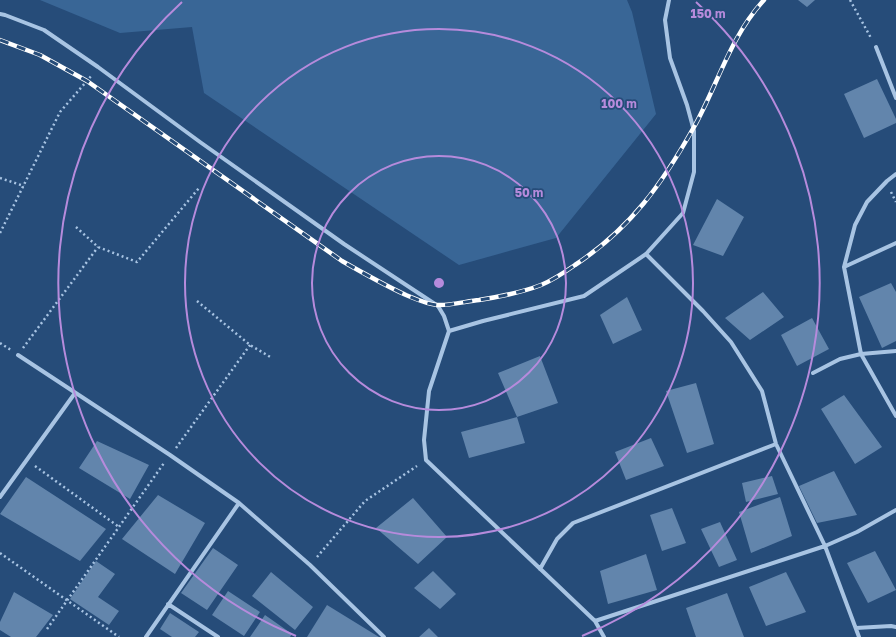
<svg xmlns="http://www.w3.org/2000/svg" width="896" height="637" viewBox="0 0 896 637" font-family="'Golos Text',sans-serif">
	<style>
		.green { fill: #396696 }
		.building { fill: #6285ac }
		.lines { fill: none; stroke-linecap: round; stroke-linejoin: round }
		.path { stroke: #a8c4e3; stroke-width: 2.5; stroke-dasharray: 2 3; stroke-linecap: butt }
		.minor { stroke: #a8c4e3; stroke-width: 4 }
		.rail-casing { stroke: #fff; stroke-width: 4.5 }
		.rail { stroke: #264c79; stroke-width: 3; stroke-dasharray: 9; stroke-linecap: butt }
		.ring { fill: none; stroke: #b68bdc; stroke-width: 2 }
		.centre { fill: #b68bdc; stroke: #264c79; stroke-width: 2 }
		.ring-label { font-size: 12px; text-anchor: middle; font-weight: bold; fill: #b68bdc; stroke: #264c79; stroke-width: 3.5; stroke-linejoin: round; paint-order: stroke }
	</style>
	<rect width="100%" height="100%" fill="#264c79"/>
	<path class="green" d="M40,0H627L632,12L656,114L556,238L459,265L204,93L192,27L120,33Z"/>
	<path class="building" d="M798,0H815L807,7Z
		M877,79L896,119V123L864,138L844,94Z
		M717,199L744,217L723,256L693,245Z
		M891,283L896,292V341L882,348L859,297Z
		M763,292L784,317L750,340L725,318Z
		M627,297L642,330L613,344L600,315Z
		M812,318L829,349L797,366L781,335Z
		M540,356L558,403L517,417L498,373Z
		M696,383L714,444L687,453L666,391Z
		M844,395L882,447L855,464L821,409Z
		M517,417L525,443L469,458L461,432Z
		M651,438L664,466L626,480L615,452Z
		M97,441L149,465L130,499L79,468Z
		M834,471L857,515L817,523L799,486Z
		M772,476L778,494L746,502L742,483Z
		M26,477L106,529L80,561L0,514Z
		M158,495L205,523L175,574L122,539Z
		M780,497L792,536L751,553L739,512Z
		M413,498L447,537L418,564L376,528Z
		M672,508L686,543L662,551L650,515Z
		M720,522L737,560L719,567L701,529Z
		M213,548L238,565L207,610L181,593Z
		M875,551L896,590L868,603L847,563Z
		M646,554L657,590L608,604L600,571Z
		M96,561L115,574L98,597L119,611L109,625L70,599Z
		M433,571L456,594L440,609L414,588Z
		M271,572L313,607L295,630L252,596Z
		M786,572L806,612L766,626L749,587Z
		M228,591L260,612L244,636L212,615Z
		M14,592L53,615L36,637H11L0,630V622Z
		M727,593L744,637H696L686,608Z
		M327,605L379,637H307Z
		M170,613L199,632L195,637H172L160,629Z
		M265,615L292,634L290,637H250Z
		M429,628L438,637H419Z"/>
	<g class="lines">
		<path class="path" d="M850,0L871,38
			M0,178L24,186
			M891,192L896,202
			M76,227L98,247L137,262L199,188
			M0,233L60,112L92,75
			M197,301L250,345L272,358
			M0,343L11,350
			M23,348L98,247
			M176,448L250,345
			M35,466L119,527
			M0,553L119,637
			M317,557L365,501L417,466
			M47,629L164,463"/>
		<path class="minor" d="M0,14L5,15L44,30L98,67L200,142L344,244L438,306L444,316L449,331L429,391L424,440L426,460L595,621L604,637
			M876,47L896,98
			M896,174L887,181L867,202L855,225L844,267L861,354L896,416
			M646,254L703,311L731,342L762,391L776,444L825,546L859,637
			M844,267L896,243
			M449,331L483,321L584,296L646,254L683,213L694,172V131L687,105L670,58L665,20L669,0
			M18,355L170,455L239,503L310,565L384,637
			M813,373L840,359L861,354L896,351
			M0,497L75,393
			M540,569L557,539L573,523L776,444
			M168,604L218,637
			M595,621L825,546L857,532L896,510
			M856,628L891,626L896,627
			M146,637L239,503"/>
		<g class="rail-casing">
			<path id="rail" d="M0,40L40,55L87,81L342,261C363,273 384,285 406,295C416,299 426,304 437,305C448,306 468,301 479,300C498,297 523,292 541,285C553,280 565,272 575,265C631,228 662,184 694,127C718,84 730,37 764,0"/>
		</g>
		<use href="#rail" class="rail"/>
	</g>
	<g class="ring">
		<circle cx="439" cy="283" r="127"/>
		<circle cx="439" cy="283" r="254"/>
		<path d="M296 636A381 381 0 0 1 182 2M696 2A381 381 0 0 1 582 636"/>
	</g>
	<circle cx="439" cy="283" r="6" class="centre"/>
	<g class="ring-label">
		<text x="708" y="18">150 m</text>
		<text x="619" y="108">100 m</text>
		<text x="529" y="197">50 m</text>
	</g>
</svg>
